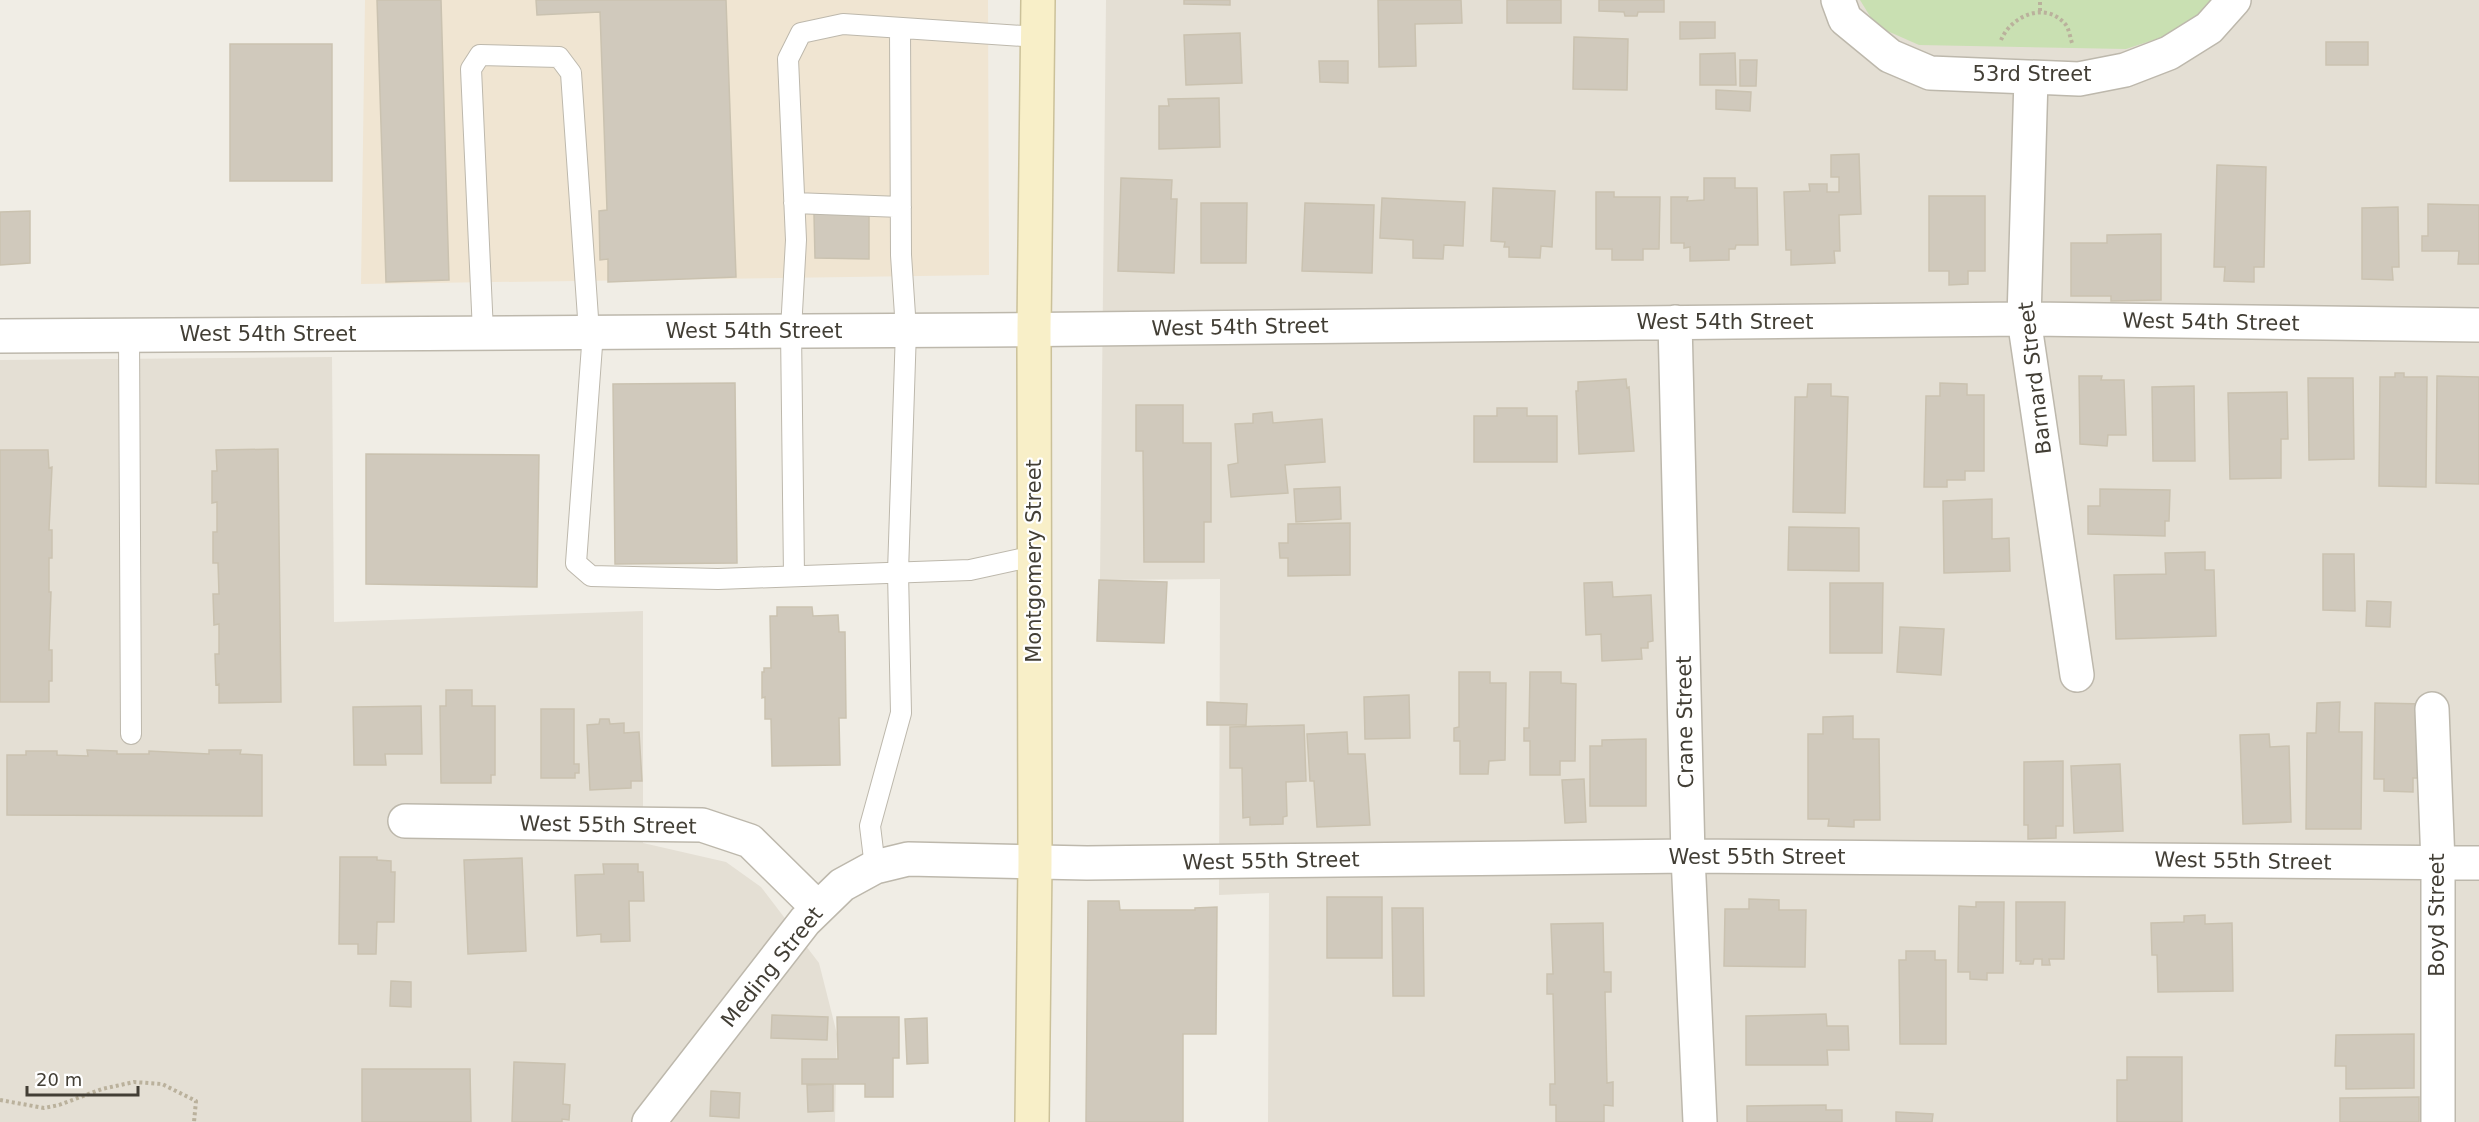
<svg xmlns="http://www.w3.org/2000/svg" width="2479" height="1122" viewBox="0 0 2479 1122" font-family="'DejaVu Sans',sans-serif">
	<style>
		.residential { fill: #e4dfd4 }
		.commercial { fill: #f0e5d2 }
		.green { fill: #c9e0b2 }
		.building { fill: #d0c9bc; stroke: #cac2b0; stroke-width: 1.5 }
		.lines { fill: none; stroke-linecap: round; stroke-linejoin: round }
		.service-casing { stroke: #bdb8ac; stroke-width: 22 }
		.minor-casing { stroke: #bdb8ac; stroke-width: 36 }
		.secondary-casing { stroke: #cbc199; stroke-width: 36 }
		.path { stroke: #bab19c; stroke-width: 4; stroke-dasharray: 3 3; stroke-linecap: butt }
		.service { stroke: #fff; stroke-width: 20 }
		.minor { stroke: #fff; stroke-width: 33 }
		.secondary { stroke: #f8efc8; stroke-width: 33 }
		.labels { text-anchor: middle; stroke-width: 4.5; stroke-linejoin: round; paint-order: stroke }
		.street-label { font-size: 21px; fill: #423e35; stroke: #fff }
	</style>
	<rect width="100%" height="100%" fill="#f0ede5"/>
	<path class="residential" d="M1106,0H2479V1122H1268L1269,893L1219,895L1220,579L1100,580Z
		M332,357L334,622L643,611V843L726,862L761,887L819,963L837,1034L835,1122H0V360Z"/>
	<path class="commercial" d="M365,0H988L989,275L361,284Z"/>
	<path class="green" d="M1860,0H2218L2187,29L2126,49L1919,45L1876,26Z"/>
	<path class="building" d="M377,0H441L449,280L386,282Z
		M536,0H726L736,277L608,282V259L600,260L599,211L607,210L600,12L537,15Z
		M1184,0H1230V5L1184,4Z
		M1378,0H1461L1462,23L1415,24L1416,66L1379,67Z
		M1507,0H1561V23H1507Z
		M1599,0H1664V12H1638L1637,16H1625L1624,12L1599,11Z
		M1680,22H1715V38L1680,39Z
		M1240,33L1242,83L1186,85L1184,35Z
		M1574,37L1628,39L1627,90L1573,89Z
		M2326,42H2368V65H2326Z
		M230,44H332V181H230Z
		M1735,53L1736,85H1700V54Z
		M1740,60H1757L1756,86H1740Z
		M1319,61H1348V83L1320,82Z
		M1716,90L1751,92L1750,111L1716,109Z
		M1219,98L1220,147L1159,149V106H1169L1168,99Z
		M1859,154L1861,214L1839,215L1840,251H1834L1835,263L1791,265V250H1786L1784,192L1810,191L1809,184H1827V192H1839V177H1831V155Z
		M2217,165L2266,167L2264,267H2254V282L2224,281L2225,267H2214Z
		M1121,178L1172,180L1171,199H1177L1174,273L1118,271Z
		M1704,178H1735V188H1757L1758,245H1736L1735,249H1729V260L1690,261V247L1684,248V243H1671V197H1688L1687,201L1704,200Z
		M1493,188L1555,191L1552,247L1541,246L1540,258L1509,257V247H1504L1505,242L1491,241Z
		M1596,192H1614V197H1660L1659,249H1643V260H1612V249H1596Z
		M1929,196H1985V271H1968V284L1949,285V271H1929Z
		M1382,198L1465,202L1463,246L1444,245L1443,259L1413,258V240L1380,238Z
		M1201,203H1247L1246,263H1201Z
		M1305,203L1374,205L1372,273L1302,271Z
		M2428,204L2479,205V264H2458L2459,251H2422V236H2428Z
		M2398,207L2399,267H2392L2393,280L2362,279V208Z
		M30,211V263L0,265V212Z
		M814,214H869V259L815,258Z
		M2161,234V300L2111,301V296H2071V243H2107V235Z
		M2395,373H2404V377H2427L2426,487L2379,486L2380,377H2395Z
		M2079,376H2102L2101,380H2124L2126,435H2108L2107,446L2080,444Z
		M2437,376L2479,377V484L2436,483Z
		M2308,378H2353L2354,459L2309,460Z
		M1626,379L1627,388L1629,387L1634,451L1579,454L1576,391H1578V382Z
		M735,383L737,563L615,564L613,384Z
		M1940,383L1967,384V395H1984V471H1965V480H1947V487H1924L1926,396H1940Z
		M1808,384H1831V396L1848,397L1845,513L1793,512L1795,397H1807Z
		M2194,386L2195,461H2153L2152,387Z
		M2287,392L2288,439H2281V478L2230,479L2228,393Z
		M1136,405H1183V443H1211V522H1204V562H1144L1143,451H1136Z
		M1497,408H1527V416H1557V462H1474V416H1497Z
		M1272,412L1273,423L1322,419L1325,462L1285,465L1288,493L1231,497L1228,465L1238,463L1235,424L1253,423V414Z
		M278,449L281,702L219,703V684L216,685L215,654H219V624L214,625L213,594H219L218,563H213V532H217V502L212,503V471H217L216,450Z
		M0,450H48L49,468L52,467L49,530H52V558H49V592H51L49,650H52V681H49V702H0Z
		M366,454L539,455L537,587L366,584Z
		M1340,487L1341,519L1296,522L1294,489Z
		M2100,489L2170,490L2169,521H2165V536L2088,534V506H2100Z
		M1992,499V539L2009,538L2010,571L1944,573L1943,501Z
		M1350,523V575L1288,576V558H1280L1279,543H1288V524Z
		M1789,527L1859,528V571L1788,570Z
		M2205,552V570H2214L2216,636L2116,639L2114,575L2166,574L2165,553Z
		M2323,554H2354L2355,611L2323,610Z
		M1099,580L1167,582L1164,643L1097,641Z
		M1612,582L1613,597L1651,595L1653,641L1648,642V648H1641L1642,659L1602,661L1601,634L1586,635L1584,583Z
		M1830,583H1883L1882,653H1830Z
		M2367,601L2391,602L2390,627L2366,626Z
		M777,607H812L813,616L838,615L839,632H845L846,718H839L840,765L772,766L771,719H765V697L762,698V672H764V668H771L770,616H777Z
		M1900,627L1944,629L1941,675L1897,672Z
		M1459,672H1490V683H1506L1505,760L1489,761L1488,774H1460V741H1454V728L1459,727Z
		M1530,672H1561V683L1576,684L1575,761H1560V775H1530V741H1524V728H1529Z
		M446,690H472V706H495V775H491V783H441L440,706H446Z
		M1409,695L1410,738L1365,739L1364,697Z
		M1207,702L1247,704L1246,725H1207Z
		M2340,702L2339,732H2362L2361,829H2306L2307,733H2316L2317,703Z
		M2375,703L2426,704L2425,778H2413V792L2384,791V779H2374Z
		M421,706L422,754H385L386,765H354L353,707Z
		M541,709H574V764H579V773H575V778H541Z
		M1853,716V739H1879L1880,820H1854V827L1828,826L1829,819H1808V734H1823V717Z
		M600,719H609L610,724L624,723V733L639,732L642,781H631V788L590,790L587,725L599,724Z
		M1304,725L1306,781L1286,782L1287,816L1283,817V824L1250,825V817L1243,818L1242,768H1230V727Z
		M1347,732L1348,754H1365L1370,825L1317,827L1314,781H1310L1307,734Z
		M2269,734L2270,747L2289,746L2291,822L2243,824L2240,735Z
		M1646,739V806H1590V746H1602V740Z
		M87,750L117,751V754H149V751L209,754V750H241L240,754L262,755V816L7,815V755H26V751H57V755L88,756Z
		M2063,761V826H2056V838L2028,839V825H2024V762Z
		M2120,764L2123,831L2074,833L2071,766Z
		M1584,779L1586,822L1565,823L1562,780Z
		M340,857H377V860L391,861V872H395L394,922H377L376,954H358V944H339Z
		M522,858L526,951L468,954L464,860Z
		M603,864H638V872H643L644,901H629L630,941L601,942V934L577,936L575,875L604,874Z
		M1327,897H1382V958H1327Z
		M1749,899L1779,900V910H1806L1805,967L1724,966L1725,909H1749Z
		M1088,901H1119L1120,910H1195V908L1217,907L1216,1034H1183V1122H1086Z
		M1976,902H2004L2003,973H1987V980L1970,979V972H1958L1959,906L1976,907Z
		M2016,902H2065L2064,959H2049L2050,965H2042V959H2034L2033,964H2020L2021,961H2016Z
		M1392,908H1423L1424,996H1393Z
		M2205,915V924L2232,923L2233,991L2158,992L2157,955H2152L2151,923L2184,922V916Z
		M1603,923L1604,972H1611V992H1605L1607,1083L1613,1082V1106L1604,1105V1122H1556V1105H1550V1084H1555L1553,994H1547V974H1553L1551,924Z
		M1906,951H1935V960H1946V1044H1900L1899,960H1906Z
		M391,981L411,982V1007L390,1006Z
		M1826,1014L1827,1026H1848L1849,1050H1827L1828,1065H1746V1016Z
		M772,1015L828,1017L827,1040L771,1038Z
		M837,1017H899V1058H893V1097H865V1084H802V1059H838Z
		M927,1018L928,1063L907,1064L905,1019Z
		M2414,1034V1088L2346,1089V1066H2335L2336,1035Z
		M2127,1057H2182V1122H2117V1080H2127Z
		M514,1062L565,1064L563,1104L570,1105L569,1120L562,1119V1122H512Z
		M362,1069H470L471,1122H362Z
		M833,1084V1111L808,1112L807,1085Z
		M711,1091L740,1093L739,1118L710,1116Z
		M2419,1097V1122H2340V1098Z
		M1826,1105V1110H1842V1122H1747V1106Z
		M1896,1112L1933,1114L1932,1122H1896Z"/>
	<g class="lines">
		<g class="service-casing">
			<path id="service" d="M794,203L901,207
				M483,332L471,69L480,55L559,57L571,73L589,332
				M593,332L576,563L591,576L718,579L970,570L1034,556
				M129,334L131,734
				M794,576L791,330L796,240L788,59L801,33L843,24L1038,37
				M875,867L870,826L901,713L898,572L906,330L901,255L900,28"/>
		</g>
		<g class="minor-casing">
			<path id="minor" d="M1838,0L1845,19L1890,56L1930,73L2079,79L2125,70L2169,53L2209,28L2234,0
				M2031,78L2024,319L2077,675
				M1675,322L1688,856L1700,1122
				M0,336L984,330L2024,319L2479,325
				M2432,709L2438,863V1122
				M405,821L702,825L750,841L818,908
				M649,1122L805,921L842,885L875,867L908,859L1087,863L1688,856L2479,863"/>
		</g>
		<g class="secondary-casing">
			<path id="secondary" d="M1032,1122L1035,863L1034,329L1038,0"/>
		</g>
		<path class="path" d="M2040,11V0
			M2001,40C2011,16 2046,0 2066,25C2069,29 2070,37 2072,43
			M0,1100L44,1108L59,1105L102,1089L134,1082L162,1084L196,1101L194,1122"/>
		<use href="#service" class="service"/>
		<use href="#minor" class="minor"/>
		<use href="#secondary" class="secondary"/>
	</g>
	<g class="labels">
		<g class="street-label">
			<text x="2032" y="81">53rd Street</text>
			<text x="1725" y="329">West 54th Street</text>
			<text transform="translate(2211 322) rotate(1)" y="7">West 54th Street</text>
			<text transform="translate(1240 327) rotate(-1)" y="7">West 54th Street</text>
			<text x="754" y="338">West 54th Street</text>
			<text x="268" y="341">West 54th Street</text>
			<text transform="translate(2035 378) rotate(-97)" y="7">Barnard Street</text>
			<text transform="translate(1034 561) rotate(-90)" y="7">Montgomery Street</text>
			<text transform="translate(1685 722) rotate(-91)" y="7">Crane Street</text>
			<text transform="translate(608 825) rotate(1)" y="7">West 55th Street</text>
			<text x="1757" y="864">West 55th Street</text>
			<text transform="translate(1271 861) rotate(-1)" y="7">West 55th Street</text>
			<text transform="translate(2243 861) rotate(1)" y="7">West 55th Street</text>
			<text transform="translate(2437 915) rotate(-90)" y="7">Boyd Street</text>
			<text transform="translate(772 967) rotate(-51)" y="7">Meding Street</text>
		</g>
	</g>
	<path d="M27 1086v9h111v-9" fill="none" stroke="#423e35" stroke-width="3"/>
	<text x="36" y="1086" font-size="18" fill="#423e35" stroke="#ffffff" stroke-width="4.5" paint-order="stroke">20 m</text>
</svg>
